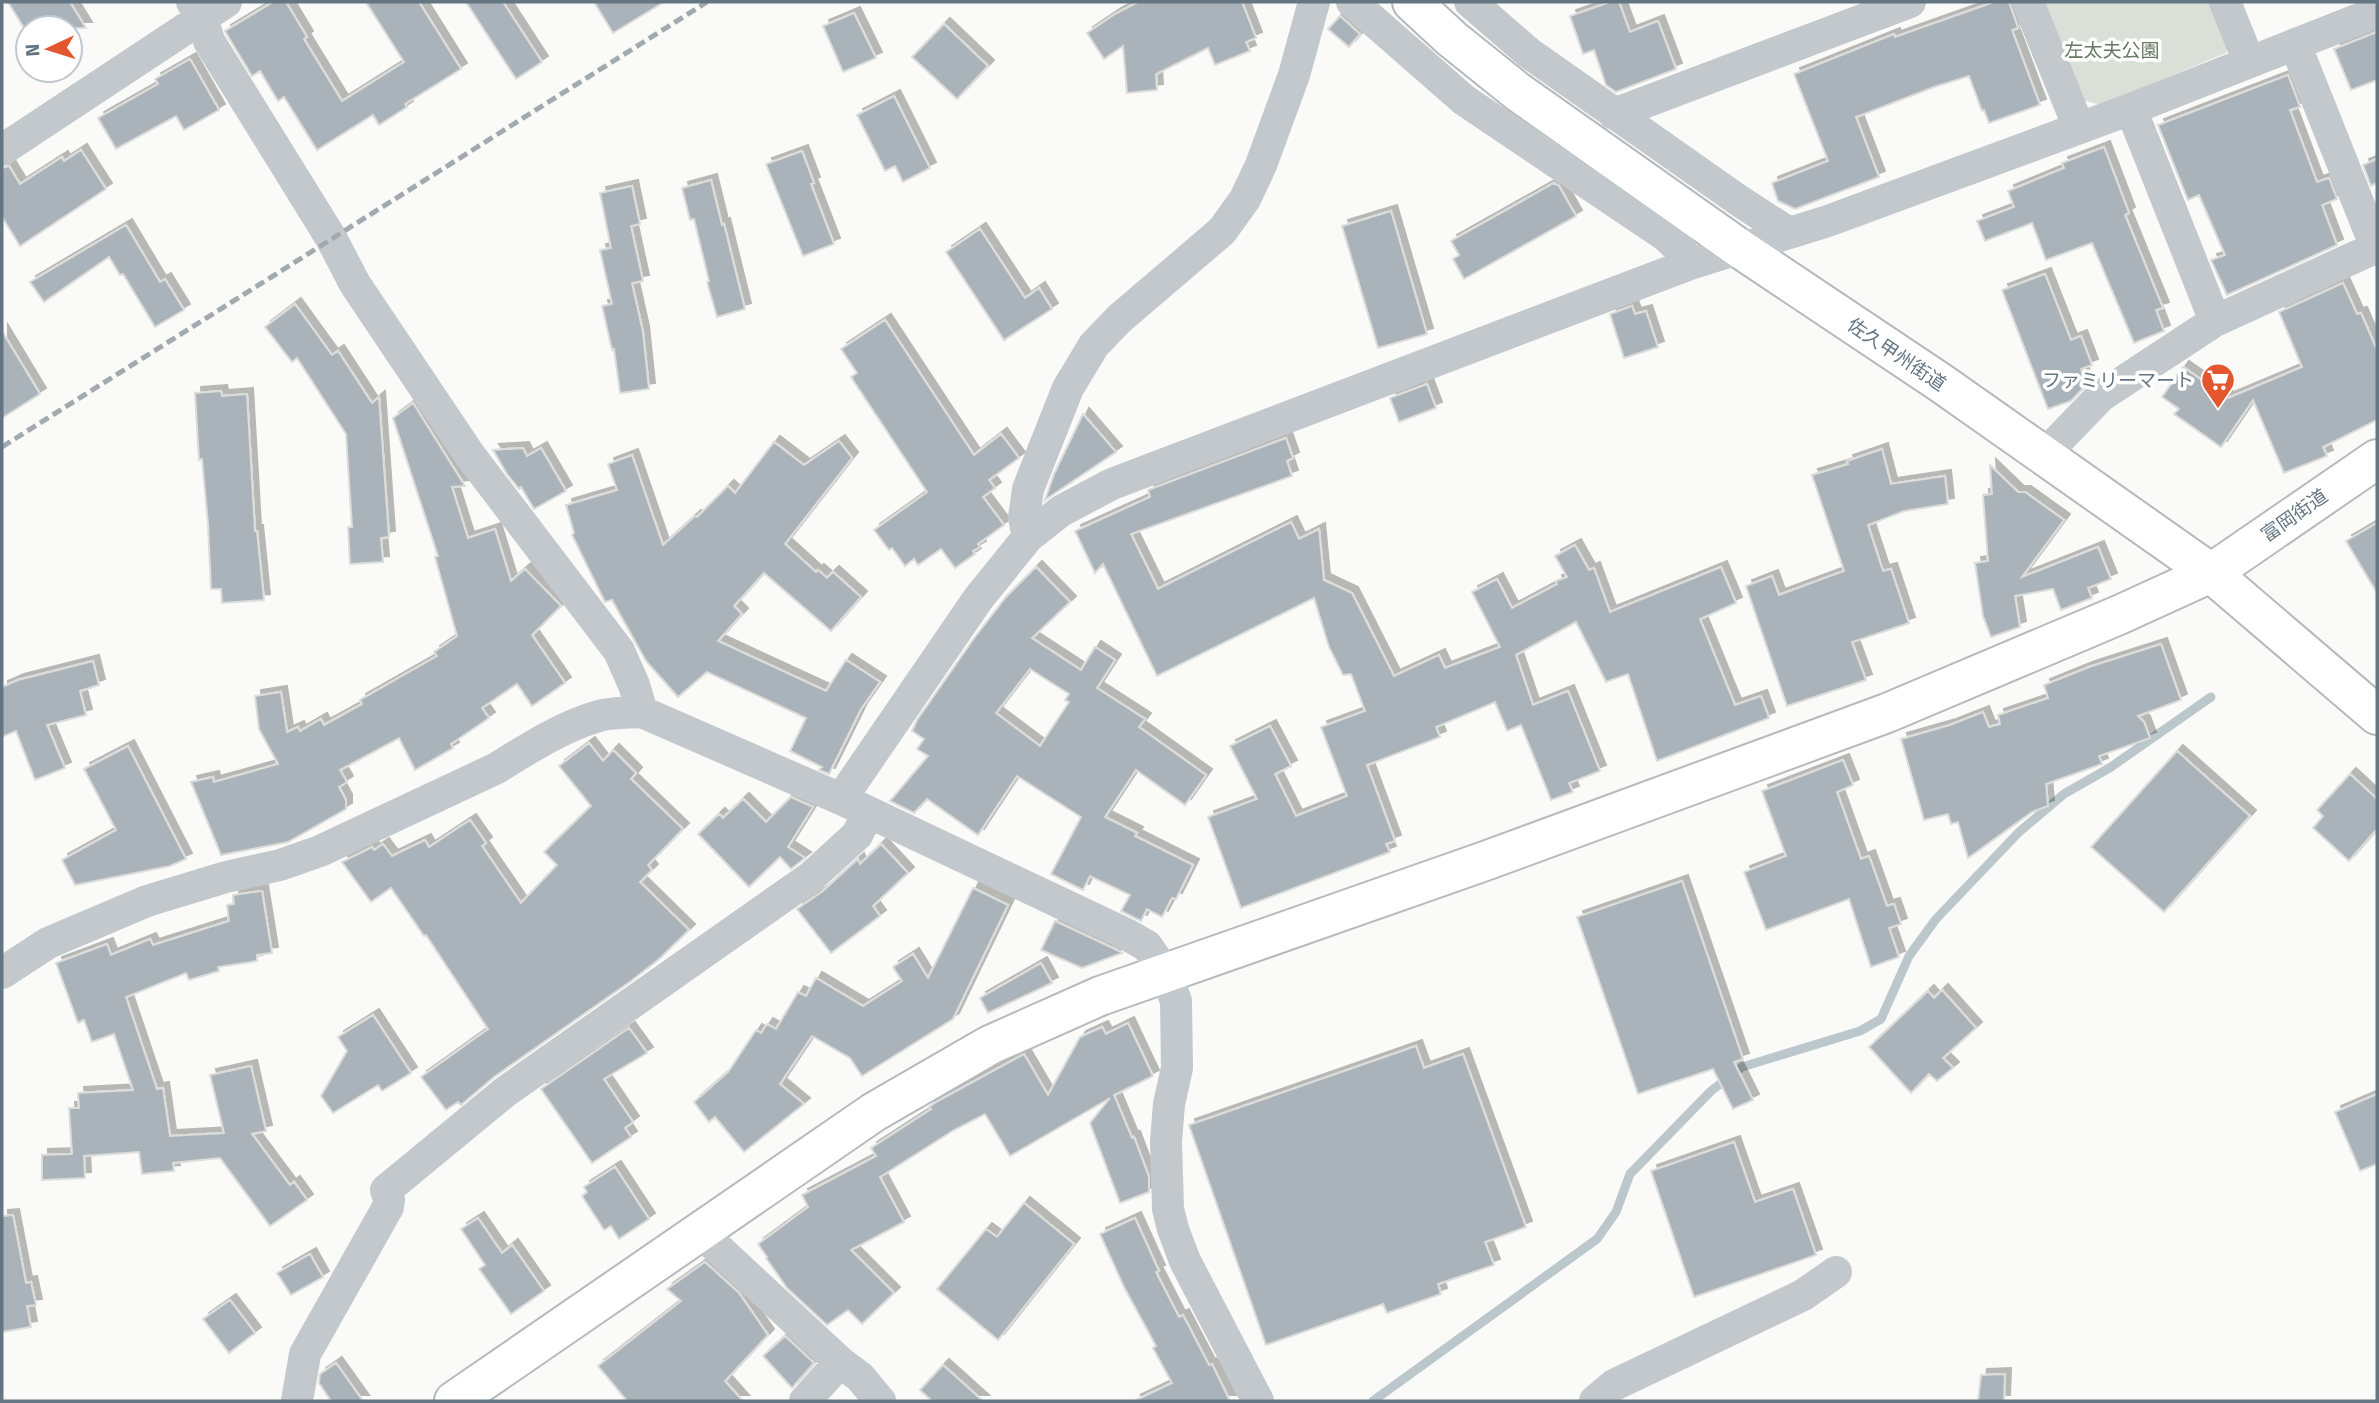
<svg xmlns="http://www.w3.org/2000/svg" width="2379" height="1403" viewBox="0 0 2379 1403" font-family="'Fira Sans','Noto Sans JP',sans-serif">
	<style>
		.green { fill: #dadfd7 }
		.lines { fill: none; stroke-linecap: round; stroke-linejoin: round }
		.stream { stroke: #bbc7cb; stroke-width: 9 }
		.building { fill: #aab3b9; stroke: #dcdcda; stroke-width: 2; fill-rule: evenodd; filter: url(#shadow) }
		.major-casing { stroke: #b5babe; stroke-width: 42 }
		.highway-casing { stroke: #b4b9bd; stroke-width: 42 }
		.minor { stroke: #c3c8cc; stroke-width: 32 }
		.major { stroke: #fff; stroke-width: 38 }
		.highway { stroke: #fff; stroke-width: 38 }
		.rail { stroke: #a2aab0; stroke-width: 5; stroke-dasharray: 10 5; stroke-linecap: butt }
		.labels { text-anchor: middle; stroke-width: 7; stroke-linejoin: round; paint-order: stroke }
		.park-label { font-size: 19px; fill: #687a64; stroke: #fff }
		.street-label { font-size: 19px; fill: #657683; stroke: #fff }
		.poi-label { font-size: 19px; fill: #657683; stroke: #fff; text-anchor: end }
	</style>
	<defs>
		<filter id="shadow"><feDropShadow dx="6" dy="-6" stdDeviation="0" flood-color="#0004"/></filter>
	</defs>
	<rect width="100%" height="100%" fill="#fafaf8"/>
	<path class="green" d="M2044,2H2215L2229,38L2226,53L2101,105L2082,100Z"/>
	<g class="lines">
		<path class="stream" d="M1373,1401L1597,1239L1616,1212L1630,1174L1711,1091L1742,1067L1860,1031L1881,1019L1909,956L1936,919L2019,832L2064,794L2111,767L2211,697"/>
	</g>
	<path class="building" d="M8,2H70L86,28H24Z
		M273,2H286L307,37L304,39L342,101L404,62L366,2H419L461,69L405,104L407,107L379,125L373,115L317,150L284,97L278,101L260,71L252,76L226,33L225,31Z
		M466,2H503L542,62L516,79Z
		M594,2H664L613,33Z
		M1138,2H1242L1256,38L1246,42L1250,51L1215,65L1208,48L1156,74L1157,90L1127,93L1123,46L1104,59L1087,33L1115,14Z
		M1610,2H1619L1630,32L1658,21L1676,69L1616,92L1606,85L1594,50L1583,54L1570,16Z
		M1994,2H2009L2018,28L2012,30L2040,105L1989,123L1984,110L1982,111L1969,76L1934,87L1856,117L1879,177L1795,209L1778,201L1772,183L1828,161L1794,74L1894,34L1895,37Z
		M854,13L876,58L843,72L823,26Z
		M1340,16L1360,34L1349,47L1328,29Z
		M944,24L988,66L957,99L912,57Z
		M2377,32V80L2351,90L2334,49Z
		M190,59L219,110L184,130L176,116L116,149L98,118L158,84L155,79Z
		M2288,75L2300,107L2290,110L2317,182L2329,178L2337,199L2322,205L2337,245L2227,295L2211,260L2225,255L2199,195L2188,200L2158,125Z
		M894,96L930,168L903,182L895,166L885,171L857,115Z
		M2104,147L2129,213L2125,215L2163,308L2156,310L2164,331L2134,343L2092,243L2046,260L2032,223L1985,241L1977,221L2014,207L2008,191L2064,168L2062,163Z
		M81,150L106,189L20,246L2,217V168L9,166L20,184L62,157L64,161Z
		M802,151L814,183L811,184L834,244L803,256L766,164Z
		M2377,159V183L2371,186L2363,165Z
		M711,180L722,225L724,224L745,309L717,317L707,282L709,281L694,219L690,220L682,188Z
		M1554,183L1559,186L1576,216L1464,279L1453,259L1459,255L1451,241Z
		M632,186L640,224L631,226L643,281L632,283L643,332L649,389L620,393L614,349L612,350L602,306L612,304L600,250L611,248L600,193Z
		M1391,211L1427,334L1378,348L1342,226Z
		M126,225L160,282L165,279L184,310L155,327L123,274L120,275L109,257L44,302L30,282Z
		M980,229L1025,298L1039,288L1052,309L1004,340L946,252Z
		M2045,274L2071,340L2081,336L2092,365L2081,369L2087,384L2071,401L2048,409L2002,290Z
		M2343,283L2357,314L2361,313L2377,350V420L2323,447L2327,456L2284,473L2253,400L2221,447L2174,414L2179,409L2162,397L2183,367L2228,398L2302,367L2279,312Z
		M295,304L332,355L338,351L372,403L379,397L389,537L381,538L383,562L350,564L348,527H352L346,434L297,358L292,362L265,327Z
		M1632,306L1635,314L1646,311L1658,347L1624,358L1610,314Z
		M885,320L974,455L1001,434L1019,458L989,480L995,488L983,497L1004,525L978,544L980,547L973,551L975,554L955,568L941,549L918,565L914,559L905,566L892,548L889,550L874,530L927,492L851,377L857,373L841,349Z
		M2,331L40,394L2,418Z
		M1427,384L1436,408L1399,422L1390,398Z
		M221,391L222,396L247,394L255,531H257L264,600L222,603L221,589H211L208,524L202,459L199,460L195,393Z
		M413,403L465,486L452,487L468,538L495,529L511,581L525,569L561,606L532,635L565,683L532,706L517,684L482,708L489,718L451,744L453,748L415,770L399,738L340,770L347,782L339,787L346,800V809L288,842L221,855L191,782L213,777L214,782L278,764L259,729L255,696L281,692L287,732L298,727L300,731L321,719L324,725L362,704L360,700L437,656L434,652L457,636L435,557L438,556L393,418Z
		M1083,414L1116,452L1045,500L1054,474Z
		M1286,438L1293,458L1287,461L1292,476L1131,534L1158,589L1291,522L1299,539L1319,529L1324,580L1352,593L1394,676L1439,655L1445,668L1500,647L1472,592L1497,579L1512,608L1557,584L1556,581L1567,577L1555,556L1575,545L1589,570L1594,568L1610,612L1721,567L1736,603L1700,619L1735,705L1761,696L1769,718L1657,761L1628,674L1606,682L1576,622L1516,655L1533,705L1568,691L1600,771L1569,783L1573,792L1551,800L1521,725L1507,731L1495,702L1436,727L1440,737L1367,765L1395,841L1386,844L1390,852L1241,908L1208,817L1257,799L1230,746L1270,726L1291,766L1275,774L1296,816L1347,796L1321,727L1365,711L1351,674L1343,675L1329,647L1314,598L1157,676L1103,564L1095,573L1075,531L1150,497L1148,490Z
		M839,441L852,458L785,544L816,572L818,570L827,578L833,572L861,597L831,631L764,573L734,606L742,614L718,641L826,691L846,660L880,682L861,709L829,774L819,770L822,767L790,751L806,718L707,672L678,697L646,661L612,600L605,602L572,535L574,533L566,505L617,490L608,464L632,455L663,545L695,516L697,517L728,486L735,493L774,442L804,465Z
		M523,448L527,456L541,448L566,491L534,509L521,487L519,489L507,474L493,450Z
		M1882,449L1891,484L1945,476L1948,504L1904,511L1868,525L1883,571L1891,569L1909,623L1852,642L1866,680L1787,706L1746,586L1772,576L1779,595L1844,571L1812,475L1848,464L1847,461Z
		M1990,465L2018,492H2025L2064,520L2022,577L2098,547L2111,579L2088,588L2092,598L2061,610L2053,589L2015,596L2020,627L1991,637L1983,616L1975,563L1988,561L1983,495L1992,494Z
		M2377,523V593L2346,541Z
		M1036,567L1070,602L1032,638L1081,670L1095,647L1115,660L1097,688L1145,719L1139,727L1206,775L1185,805L1136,770L1105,817L1137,833L1135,836L1193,865L1176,899L1172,898L1162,917L1147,909L1141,921L1121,911L1130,895L1090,876L1083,890L1051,874L1081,817L1017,776L978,835L927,799L914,813L890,801L928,756L917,749L924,739L912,731L917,720L975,637L1006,597ZM1030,669L1069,694L1065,700L1069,702L1040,746L996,713Z
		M2161,644L2181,700L2138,716L2144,722L2150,738L2099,756L2102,764L2046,784L2048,806L2032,812L1968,858L1958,822L1951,824L1948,814L1924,820L1901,739L1950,725L1983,712L1989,727L2000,724L1998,715L2048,698L2044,685L2089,667Z
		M93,661L99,685L80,691L86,715L47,725L65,768L35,780L16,731L2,737V687L18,680Z
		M589,743L603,761L613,750L636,773L631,779L683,829L648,865L652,870L640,882L689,930L658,960L631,981L494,1077L461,1105L458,1102L446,1110L421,1077L488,1029L426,935L424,936L391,888L371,902L342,862L372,847L374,850L383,844L392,856L425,840L429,847L470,820L486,843L482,846L521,903L557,865L544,852L591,806L559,766Z
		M128,746L186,859L170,866L75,885L62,860L116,830L84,769Z
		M2177,751L2250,816L2164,912L2091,847Z
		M1843,760L1853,785L1837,792L1861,859L1869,856L1887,906L1894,904L1901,924L1889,928L1899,957L1871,967L1849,899L1766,930L1744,872L1786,856L1762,791Z
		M2350,774L2377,799V829L2349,861L2313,828L2323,816L2317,810Z
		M791,797L813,807L788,847L805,858L791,869L780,857L749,887L698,834L719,814L723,818L743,799L766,822Z
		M881,844L908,873L873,906L880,916L831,953L797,909L823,891L858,859L860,864Z
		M1682,881L1743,1059L1734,1062L1753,1100L1733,1109L1713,1069L1638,1094L1577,917Z
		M973,888L1008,905L953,1019L862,1076L850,1058L812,1036L780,1084L804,1104L744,1152L715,1117L709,1122L694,1102L728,1072L756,1030L761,1033L767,1024L776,1029L798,992L806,996L816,978L863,1006L902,981L893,967L913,954L928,978Z
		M262,891L272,953L257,955V961L218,967L219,971L189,980L186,973L126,997L157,1089L163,1088L170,1136L224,1133L210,1075L251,1066L266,1131L252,1134L290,1185L294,1182L307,1200L270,1226L220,1158L173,1163L174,1171L142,1174L139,1152L84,1156L85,1178L42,1180V1155L72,1154L69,1108H79L78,1093L133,1090L114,1034L92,1042L84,1020L78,1023L56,963L107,944L111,955L150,939L153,945L229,921L227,905L234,904L233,895Z
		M1055,921L1117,950L1122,953L1082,968L1041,950Z
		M1041,963L1052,983L988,1013L980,998Z
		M1942,990L1976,1028L1943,1058L1953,1068L1937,1081L1929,1074L1911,1093L1869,1047L1928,991L1934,998Z
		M373,1015L411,1073L382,1091L378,1085L333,1113L321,1096L347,1051L338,1037Z
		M1128,1023L1153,1076L1114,1095L1132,1138L1134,1137L1149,1177V1192L1120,1203L1090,1123L1110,1098L1010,1156L985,1114L954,1130L880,1177L904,1222L851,1250L894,1293L862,1324L848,1310L827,1325L787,1288L766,1258L767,1257L758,1244L808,1207L802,1195L876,1156L871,1148L931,1109L929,1107L936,1102L1024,1054L1048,1095L1080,1037L1102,1027L1106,1034Z
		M629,1028L647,1053L604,1079L633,1122L625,1128L631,1137L592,1163L541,1089Z
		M1416,1046L1424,1068L1463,1054L1526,1227L1485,1242L1494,1265L1438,1284L1441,1294L1387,1313L1383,1304L1266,1345L1189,1125Z
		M2377,1094V1164L2360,1171L2335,1112Z
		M1734,1142L1755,1202L1793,1189L1816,1255L1694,1297L1651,1171Z
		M615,1167L649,1219L619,1239L611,1226L604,1230L582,1196L587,1192L584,1187Z
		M1024,1203L1074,1244L998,1340L937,1289L986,1229L997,1237Z
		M13,1215L26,1283L31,1282L36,1305L27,1306L31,1327L2,1332V1216Z
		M478,1218L502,1253L512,1245L544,1291L511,1314L479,1269L485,1265L461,1229Z
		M1135,1218L1159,1271L1156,1272L1179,1317L1183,1315L1209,1365L1212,1364L1230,1401H1134L1172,1383L1153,1348L1156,1346L1124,1287L1100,1234Z
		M310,1254L323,1277L291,1295L277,1273Z
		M705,1262L739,1293L768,1335L725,1381L743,1401H627L598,1366L681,1301L667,1289Z
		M230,1300L255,1333L229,1353L203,1319Z
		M785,1336L814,1363L792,1388L763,1356Z
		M336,1363L363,1401H331L319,1383L320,1374Z
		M943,1365L983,1401H932L920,1390Z
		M2005,1374L2004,1401H1978L1981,1375Z"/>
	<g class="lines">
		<g class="major-casing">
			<path id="major" d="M454,1401L874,1112L990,1045L1100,996L1485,861L1887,713L2119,615L2211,573L2377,459"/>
		</g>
		<g class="highway-casing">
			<path id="highway" d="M1412,2L1452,39L1518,92L1739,248L1941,383L2211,573L2377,715"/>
		</g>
		<path class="minor" d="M192,2L202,17L209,41L331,238L355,284L469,454L619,651L634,685L642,712L841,799L1126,934L1147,946L1165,972L1176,1001L1177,1068L1169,1104L1166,1141L1168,1209L1173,1229L1185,1261L1258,1401
			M1352,2L1464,100L1666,236L1680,249L1690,264
			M1470,2L1529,53L1741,202L1789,233
			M2028,2L2079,128
			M2225,2L2249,62
			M2295,44L2377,250
			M2131,109L2215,321
			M1614,114L1910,2
			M2,150L226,2
			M2044,455L2101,396L2215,321L2377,247
			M1028,537L1024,518L1028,489L1068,388L1094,345L1119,319L1222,231L1245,199L1261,165L1294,75L1314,2
			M841,799L978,599L1028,537L1061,511L1112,484L1690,264L1828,221L2131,109L2377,12
			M2,973L48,943L147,901L226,877L280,865L320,851L497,768C529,748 563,726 599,716C612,712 629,713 642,712
			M700,1232L840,1362L860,1377L880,1401
			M297,1401L305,1354L388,1207L389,1199L386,1190L505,1092L811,877L857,835L868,813
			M805,1401L840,1362
			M1595,1401L1614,1385L1803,1295L1836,1272"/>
		<use href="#major" class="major"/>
		<use href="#highway" class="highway"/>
		<path class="rail" d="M2,447L707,2"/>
	</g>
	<defs>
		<g id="supermarket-pin" transform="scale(1.75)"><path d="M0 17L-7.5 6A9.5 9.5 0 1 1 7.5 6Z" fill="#e4572e" stroke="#fff"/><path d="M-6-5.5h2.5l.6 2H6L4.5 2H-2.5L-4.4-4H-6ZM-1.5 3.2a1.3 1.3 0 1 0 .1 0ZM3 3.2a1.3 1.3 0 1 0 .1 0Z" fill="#fff"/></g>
	</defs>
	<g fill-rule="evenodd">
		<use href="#supermarket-pin" x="2218" y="380"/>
	</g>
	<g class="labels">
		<g class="park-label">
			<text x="2112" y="57">左太夫公園</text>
		</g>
		<g class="street-label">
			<text transform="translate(1897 354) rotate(34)" y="7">佐久甲州街道</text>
			<text transform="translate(2294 515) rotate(-35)" y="7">富岡街道</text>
		</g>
		<g class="poi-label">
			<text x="2194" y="387">ファミリーマート</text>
		</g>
	</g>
	<rect width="2379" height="1403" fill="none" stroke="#657683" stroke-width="7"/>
	<g transform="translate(49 49) rotate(266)"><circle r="33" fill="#ffffff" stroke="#c1c8cd" stroke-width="2"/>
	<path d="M0-5L12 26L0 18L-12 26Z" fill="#e4572e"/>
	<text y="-10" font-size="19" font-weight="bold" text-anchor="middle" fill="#657683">N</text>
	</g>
</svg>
